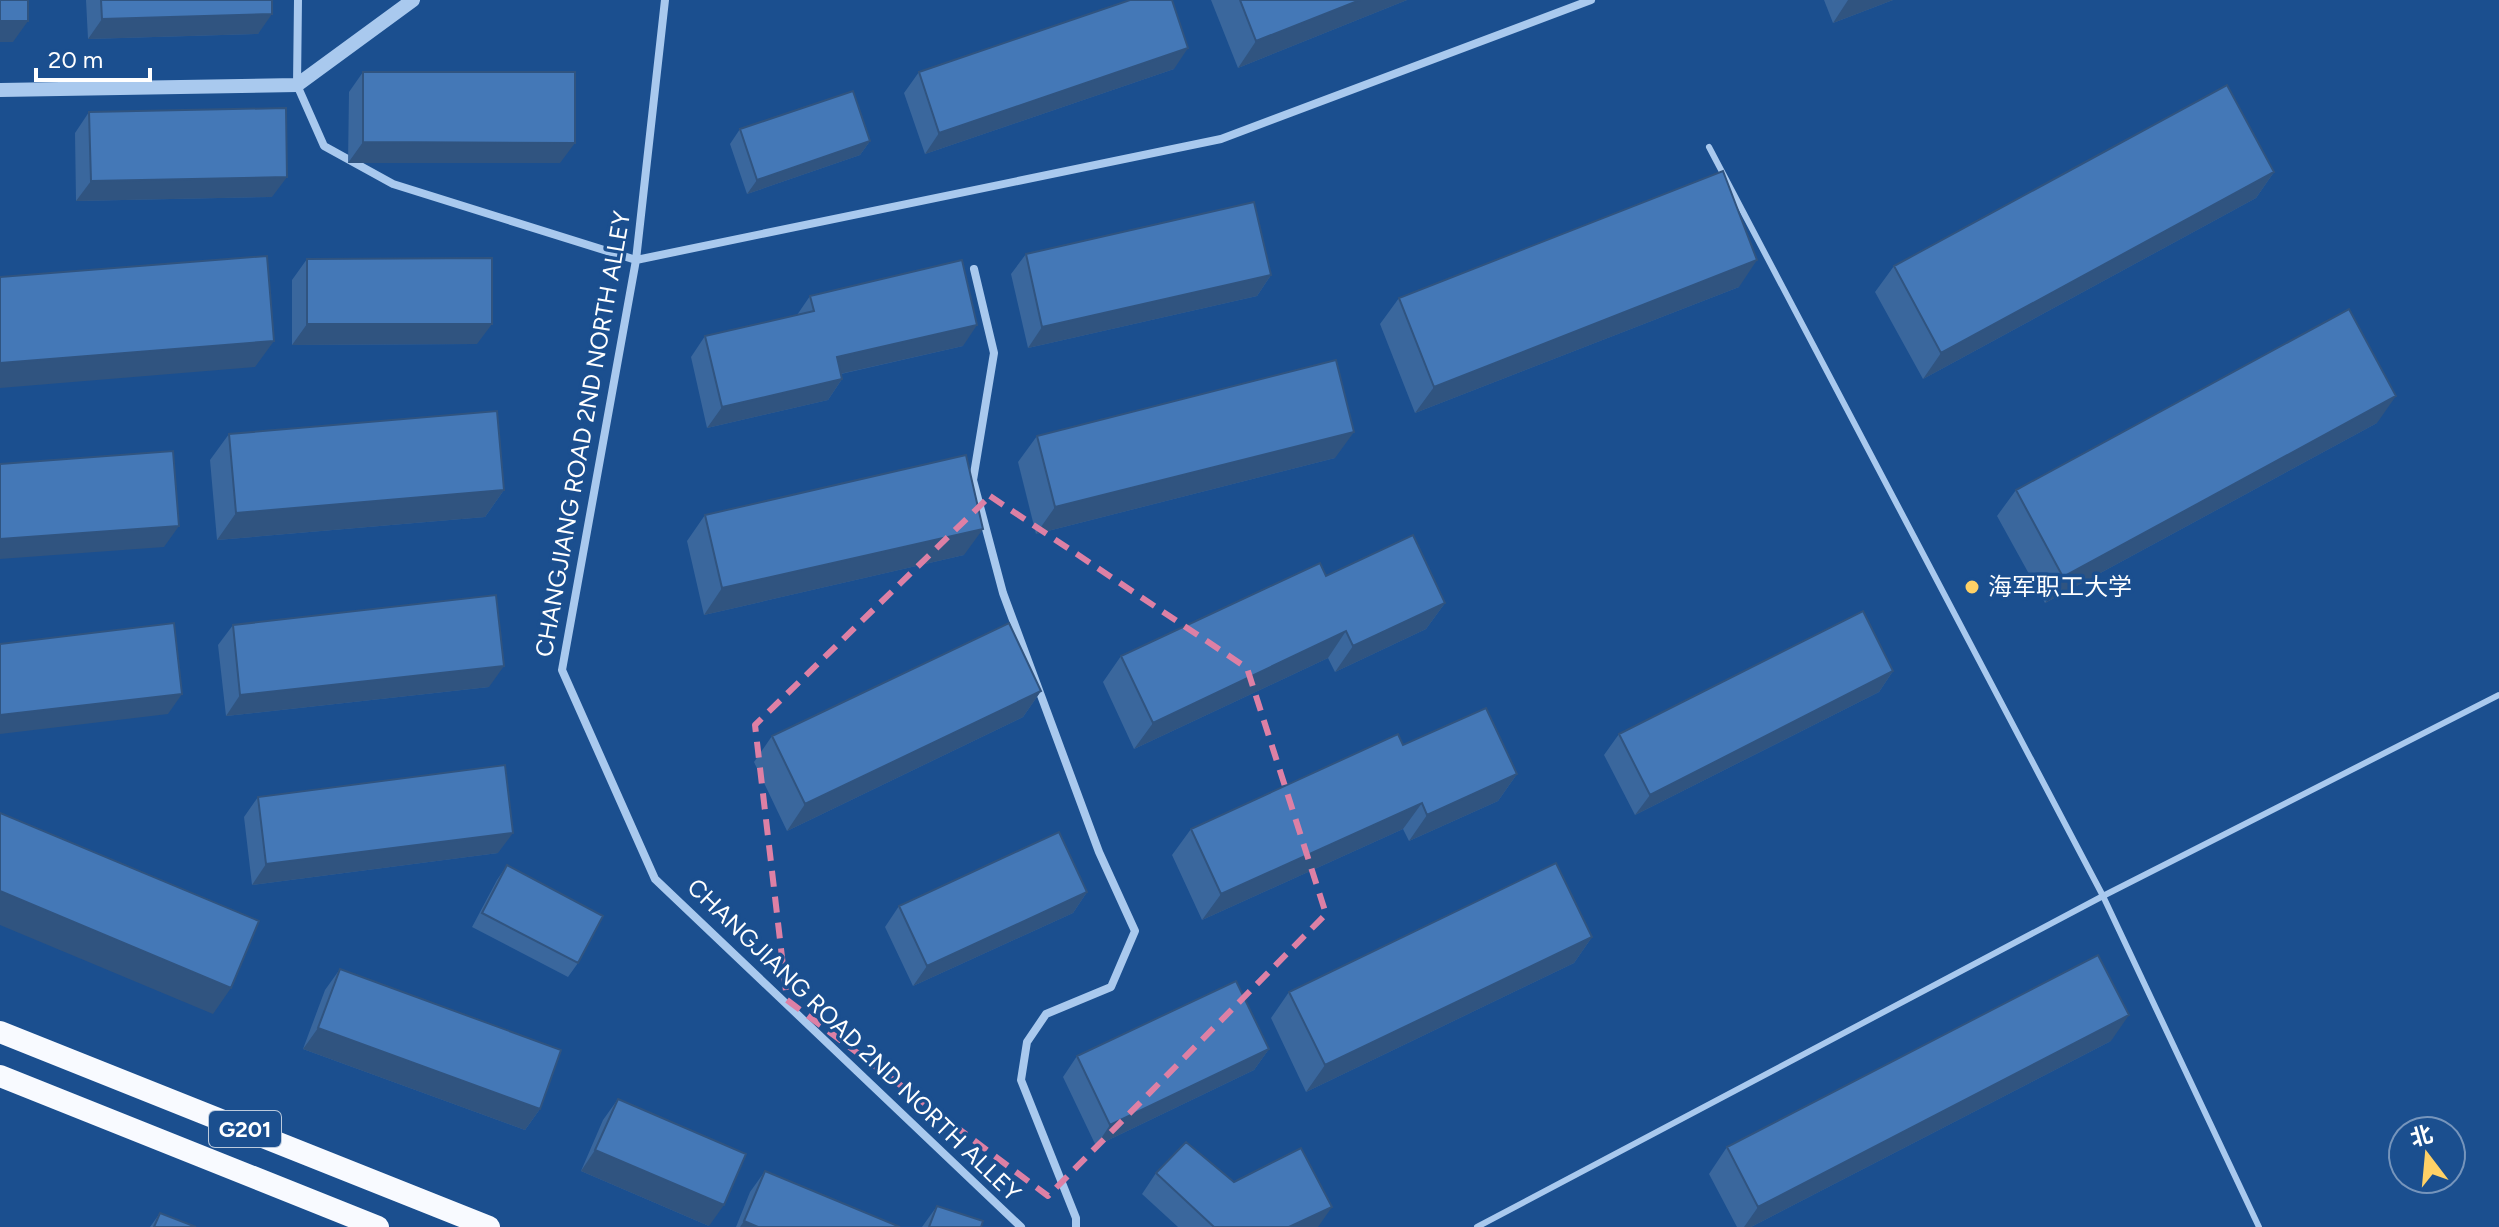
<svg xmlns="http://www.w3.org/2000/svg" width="2499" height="1227" viewBox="0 0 2499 1227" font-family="Figtree,'Noto Sans SC',sans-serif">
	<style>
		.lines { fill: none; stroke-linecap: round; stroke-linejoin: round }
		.service { stroke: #a9c9ee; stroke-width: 6 }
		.minor { stroke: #a9c9ee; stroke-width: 8 }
		.tertiary { stroke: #a9c9ee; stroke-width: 14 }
		.trunk { stroke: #f8faff; stroke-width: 22 }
		.wall { fill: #3a679d }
		.shaded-wall { fill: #305480 }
		.building { fill: #4478b7; stroke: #305480; stroke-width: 2 }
		.marked { fill: none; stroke: #dd80a5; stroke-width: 6; stroke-dasharray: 16 10; stroke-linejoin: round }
		.poi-dot { fill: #ffd166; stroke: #1b4f8f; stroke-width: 3 }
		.labels { text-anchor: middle; stroke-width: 7; stroke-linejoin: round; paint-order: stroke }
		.shield { fill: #1b4f8f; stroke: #bbcadd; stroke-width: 2 }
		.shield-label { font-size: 22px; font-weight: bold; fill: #fff }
		.street-label { font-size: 24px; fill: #fff; stroke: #1b4f8f }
		.poi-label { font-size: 24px; fill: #fff; stroke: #1b4f8f; text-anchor: start }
	</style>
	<rect width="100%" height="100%" fill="#1b4f8f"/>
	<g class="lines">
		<path class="service" d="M1709,147L2103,896L2259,1227
			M1477,1227L2103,896L2499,695"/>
		<path class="minor" d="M298,0L297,85L324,146L393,184L636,260L1221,139L1591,0
			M665,0L636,260L562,670L655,879L1021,1227
			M974,269L994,353L973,480L1003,593L1099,852L1135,931L1111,987L1046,1014L1027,1042L1021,1080L1076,1218V1227"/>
		<path class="tertiary" d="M0,90L297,85L413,0"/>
		<path class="trunk" d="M0,1032L489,1227
			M0,1076L378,1227"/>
	</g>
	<path class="wall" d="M86,0H272L258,34L88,39Z
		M1211,0H1407L1238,68Z
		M1824,0H1893L1833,23Z
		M1174,69L925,154L904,93L919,72Z
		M363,72L560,163H348L349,92Z
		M89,112L272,197L76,201L75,133Z
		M740,129L870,141L860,155L747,194L730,144Z
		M2274,172L2256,198L1923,379L1875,292L1894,266Z
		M1026,254L1271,275L1257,296L1028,348L1011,274Z
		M307,259L477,344L292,345V280Z
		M1739,287L1415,413L1380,324L1399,298Z
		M810,296L963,346L841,374L842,379L828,400L707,428L691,357L705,336L797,315Z
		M2377,423L2045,603L1997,516L2016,490Z
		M229,434L504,490L485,517L217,540L210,460Z
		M1037,436L1335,458L1036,534L1018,462Z
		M705,515L964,555L704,615L687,541Z
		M1326,576L1445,603L1426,629L1335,672L1328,658L1134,749L1103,682L1121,656Z
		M233,625L489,687L226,716L218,645Z
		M1893,671L1879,692L1635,815L1604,755L1619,734Z
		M1041,691L1023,717L787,831L754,762L772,736Z
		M1403,745L1517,774L1498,801L1409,841L1403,829L1202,920L1172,855L1191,829Z
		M258,797L498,853L252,885L244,817Z
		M507,865L578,963L568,977L472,927L497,880Z
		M1087,892L1073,913L913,986L885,927L899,906Z
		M1592,937L1574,963L1306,1092L1271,1018L1289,992Z
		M340,969L540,1109L525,1130L303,1049L325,990Z
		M2111,1041L1751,1227H1737L1709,1174L1727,1147Z
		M1269,1049L1254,1070L1096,1146L1063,1077L1077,1056Z
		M618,1099L709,1226L581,1171L603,1120Z
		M765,1171L900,1227H736L750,1192Z
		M1156,1173L1234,1182L1318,1227H1178L1142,1194Z
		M937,1206L929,1227H922Z
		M160,1213L196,1227H150Z"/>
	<path class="shaded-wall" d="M1360,0H1407L1238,68L1256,41Z
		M1848,0H1893L1833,23Z
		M272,14L258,34L88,39L102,19Z
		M0,21H28L13,42H0Z
		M1188,48L1174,69L925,154L939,133Z
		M870,141L860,155L747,194L757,180Z
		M363,142L575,143L560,163H348Z
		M2274,172L2256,198L1923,379L1941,353Z
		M287,177L272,197L76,201L91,181Z
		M1757,260L1739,287L1415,413L1434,387Z
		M1271,275L1257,296L1028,348L1042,327Z
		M307,324H492L477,344L292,345Z
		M977,325L963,346L822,378L837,357Z
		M274,341L255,367L0,388V363Z
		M842,379L828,400L707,428L722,407Z
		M2396,396L2377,423L2045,603L2063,577Z
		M1354,432L1335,458L1036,534L1055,507Z
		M504,490L485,517L217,540L236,513Z
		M179,526L164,547L0,559V539Z
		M983,529L964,555L704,615L722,588Z
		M1445,603L1426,629L1335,672L1353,646Z
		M1346,631L1328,658L1134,749L1153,723Z
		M504,666L489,687L226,716L240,695Z
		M1893,671L1879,692L1635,815L1650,795Z
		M1041,691L1023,717L787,831L805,804Z
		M182,694L168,714L0,734V715Z
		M1517,774L1498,801L1409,841L1427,815Z
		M1422,803L1403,829L1202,920L1221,894Z
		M513,833L498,853L252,885L266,864Z
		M0,891L231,988L213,1014L0,925Z
		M1087,892L1073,913L913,986L927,966Z
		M1592,937L1574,963L1306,1092L1325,1065Z
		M2129,1015L2111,1041L1751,1227H1744L1758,1207Z
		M318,1028L540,1109L525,1130L303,1049Z
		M1269,1049L1254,1070L1096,1146L1110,1125Z
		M595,1150L724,1205L709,1226L581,1171Z
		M1332,1207L1318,1227H1289Z
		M744,1221L758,1227H740Z"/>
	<path class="building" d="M0,0H28V21H0Z
		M101,0H272V14L102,19Z
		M1130,0H1172L1188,48L939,133L919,72Z
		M1240,0H1360L1256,41Z
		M363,72H575V143L363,142Z
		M2227,85L2274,172L1941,353L1894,266Z
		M853,91L870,141L757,180L740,129Z
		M286,108L287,177L91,181L89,112Z
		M1723,171L1757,260L1434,387L1399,298Z
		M1254,202L1271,275L1042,327L1026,254Z
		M267,256L274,341L0,363V277Z
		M492,258V324H307V259Z
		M962,260L977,325L837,357L842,379L722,407L705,336L814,311L810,296Z
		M2349,309L2396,396L2063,577L2016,490Z
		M1336,360L1354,432L1055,507L1037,436Z
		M497,411L504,490L236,513L229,434Z
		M173,451L179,526L0,539V464Z
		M966,455L983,529L722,588L705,515Z
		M1413,535L1445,603L1353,646L1346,631L1153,723L1121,656L1320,563L1326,576Z
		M496,595L504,666L240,695L233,625Z
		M1863,611L1893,671L1650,795L1619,734Z
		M174,623L182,694L0,715V644Z
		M1009,623L1041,691L805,804L772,736Z
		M1486,708L1517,774L1427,815L1422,803L1221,894L1191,829L1398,734L1403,745Z
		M505,765L513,833L266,864L258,797Z
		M0,813L259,921L231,988L0,891Z
		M1059,832L1087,892L927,966L899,906Z
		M1556,863L1592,937L1325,1065L1289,992Z
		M507,865L603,916L578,963L482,913Z
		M2098,955L2129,1015L1758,1207L1727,1147Z
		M340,969L561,1050L540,1109L318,1028Z
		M1236,981L1269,1049L1110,1125L1077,1056Z
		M618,1099L746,1154L724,1205L595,1150Z
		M1186,1142L1234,1182L1301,1148L1332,1207L1289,1227H1214L1156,1173Z
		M765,1171L900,1227H758L744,1221Z
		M937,1206L983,1221L981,1227H929Z
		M160,1213L196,1227H154Z"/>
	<path class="marked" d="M990,496L1247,668L1326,914L1048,1196L787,1000L755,725Z"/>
	<circle class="poi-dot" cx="1972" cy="587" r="8"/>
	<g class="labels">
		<rect class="shield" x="209" y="1111" width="72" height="36" rx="6"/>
		<g class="shield-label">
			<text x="245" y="1137">G201</text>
		</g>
		<g class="street-label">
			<text transform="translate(583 434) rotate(-80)" y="8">CHANGJIANG ROAD 2ND NORTH ALLEY</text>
			<text transform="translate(854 1040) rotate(44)" y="8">CHANGJIANG ROAD 2ND NORTH ALLEY</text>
		</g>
		<g class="poi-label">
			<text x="1988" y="595">海军职工大学</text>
		</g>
	</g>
	<g transform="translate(2427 1155) rotate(344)"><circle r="38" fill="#1b4f8f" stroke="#7695bc" stroke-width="2"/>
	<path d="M0-6L14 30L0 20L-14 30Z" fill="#ffd166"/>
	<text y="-12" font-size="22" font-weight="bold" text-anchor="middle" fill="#ffffff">北</text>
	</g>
	<path d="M36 68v12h114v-12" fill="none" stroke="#ffffff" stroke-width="4"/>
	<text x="48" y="68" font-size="24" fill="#ffffff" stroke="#1b4f8f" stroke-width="6" paint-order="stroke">20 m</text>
</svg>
